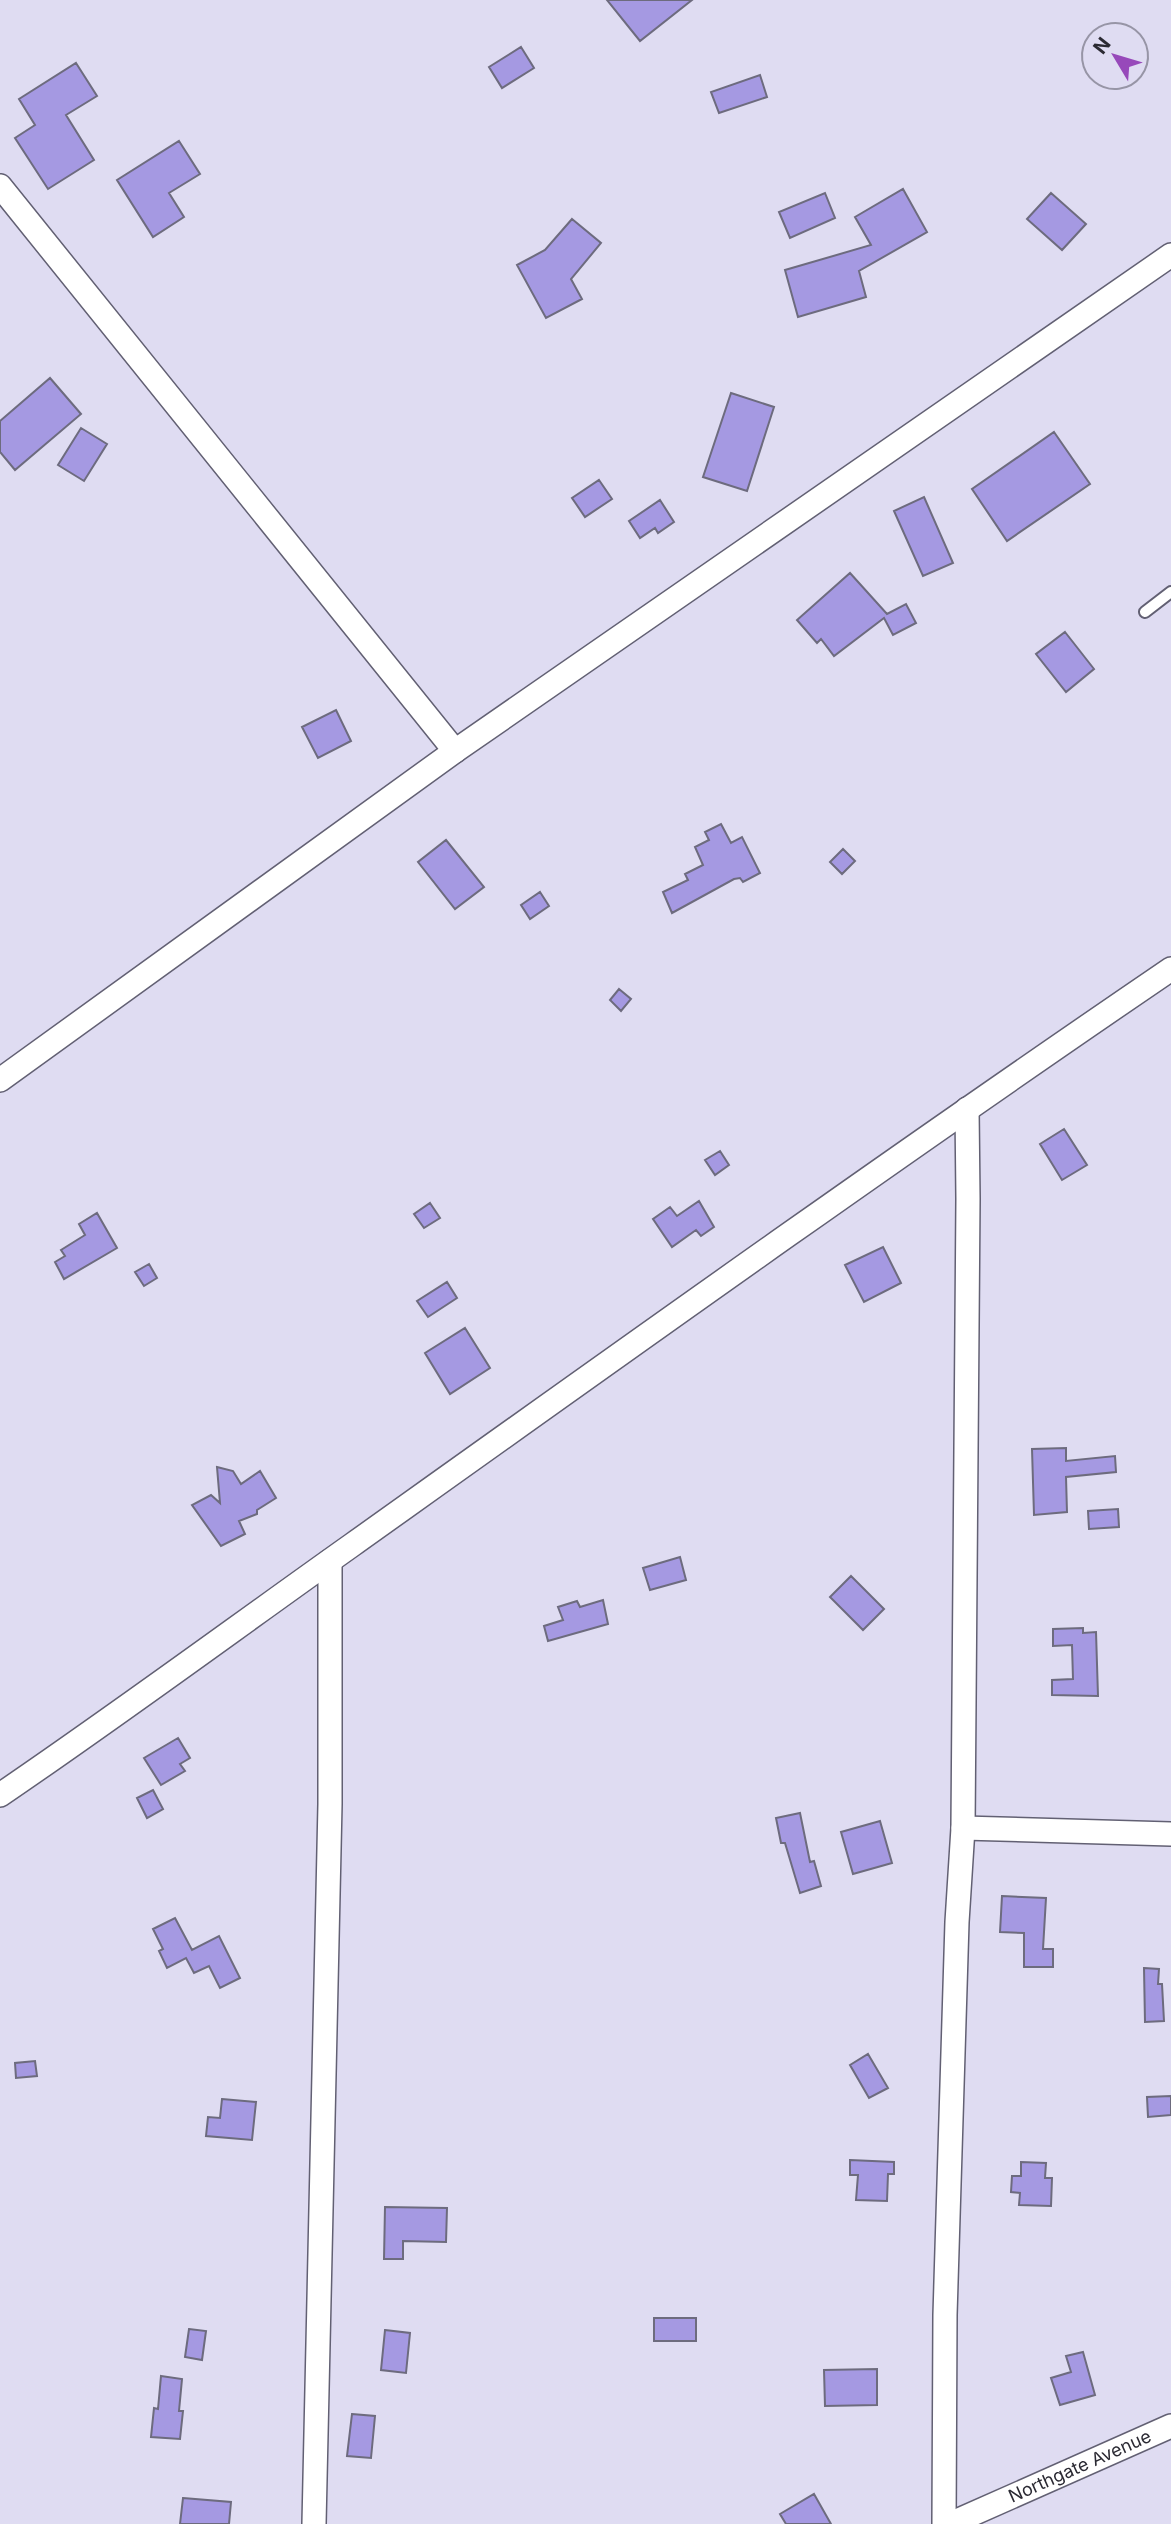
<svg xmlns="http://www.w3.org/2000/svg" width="1171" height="2524" viewBox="0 0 1171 2524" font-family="Inter,sans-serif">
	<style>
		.building { fill: #a599e2; stroke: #6d6b7e; stroke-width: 2 }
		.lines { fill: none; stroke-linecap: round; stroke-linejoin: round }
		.lane-casing { stroke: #626073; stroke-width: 14 }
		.street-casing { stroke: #626073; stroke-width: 26 }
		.lane { stroke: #fff; stroke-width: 10 }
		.street { stroke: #fff; stroke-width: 23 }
		.labels { text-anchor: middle; stroke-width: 7; stroke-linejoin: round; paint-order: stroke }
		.street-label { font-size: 18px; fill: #2b2a33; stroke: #dfdcf2 }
	</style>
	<rect width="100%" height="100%" fill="#dfdcf2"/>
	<path class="building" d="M607,0H692L640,41Z
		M521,47L534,68L502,88L489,67Z
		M76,63L97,96L66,115L94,160L48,189L15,138L35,125L19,99Z
		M760,75L767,97L719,113L711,92Z
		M179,141L200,174L169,193L184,217L153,237L117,180Z
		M903,189L927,232L859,271L866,297L798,317L785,270L871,245L855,217Z
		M825,193L835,218L790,238L779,212Z
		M1051,193L1086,224L1062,250L1027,219Z
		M572,219L601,243L571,279L582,299L546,318L517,265L545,250Z
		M50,378L81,414L15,470L0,452V421Z
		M731,393L774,407L747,491L703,477Z
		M81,428L107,444L84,481L58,465Z
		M1054,432L1090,484L1007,541L972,489Z
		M599,480L612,499L585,517L572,498Z
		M924,497L953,563L923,576L894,511Z
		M660,500L674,522L658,533L655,528L640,538L629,521Z
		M850,573L887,614L906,604L916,623L893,635L884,618L834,656L821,639L817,643L797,620Z
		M1065,632L1094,669L1066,692L1036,654Z
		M336,710L351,741L318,758L302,727Z
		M721,824L731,843L742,837L760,873L743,882L740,878L734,879L672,913L663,892L688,880L685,874L703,865L695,847L709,840L705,832Z
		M446,840L484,887L455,909L418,862Z
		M843,849L855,861L842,874L830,862Z
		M540,892L549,906L530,919L521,905Z
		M619,989L631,999L621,1011L610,1000Z
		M1064,1129L1087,1165L1062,1180L1040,1144Z
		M720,1151L729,1165L715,1175L705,1160Z
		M699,1201L714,1227L701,1236L696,1230L672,1247L653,1219L670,1207L677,1216Z
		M430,1203L440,1218L424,1228L414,1214Z
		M97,1213L117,1248L64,1279L55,1262L65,1256L61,1250L85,1235L79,1224Z
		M883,1247L901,1283L864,1302L845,1265Z
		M149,1264L157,1278L144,1286L135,1272Z
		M447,1282L457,1298L428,1317L417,1301Z
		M465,1328L490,1368L450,1394L425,1353Z
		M1066,1448V1461L1115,1456L1116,1472L1066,1477L1067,1512L1034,1515L1032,1449Z
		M217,1467L233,1471L241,1484L260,1471L276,1498L257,1510V1514L239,1521L245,1534L221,1546L192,1505L211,1495L220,1503Z
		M1118,1509L1119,1527L1089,1529L1088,1511Z
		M680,1557L686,1580L650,1590L643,1568Z
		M851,1576L884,1609L863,1630L830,1597Z
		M603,1600L608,1624L548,1641L544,1626L563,1620L558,1607L577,1601L580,1607Z
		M1083,1628V1633L1096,1632L1098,1696L1052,1695V1680L1073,1679L1072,1645L1053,1646V1629Z
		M178,1738L190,1758L180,1764L185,1771L161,1785L144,1758Z
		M153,1790L163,1809L147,1818L137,1798Z
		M800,1813L810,1862L814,1861L821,1886L800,1893L785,1843H781L776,1818Z
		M880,1821L892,1863L853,1874L841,1832Z
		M1002,1896L1046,1898L1043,1949H1053V1967H1024V1933L1000,1932Z
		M175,1918L192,1950L219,1936L240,1978L220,1988L209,1966L194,1973L186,1958L167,1968L159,1951L163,1949L153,1929Z
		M1144,1968L1159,1969L1158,1984H1162L1164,2021L1145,2022Z
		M868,2054L888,2088L869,2098L850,2065Z
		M35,2061L37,2076L16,2078L15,2063Z
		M1171,2096V2115L1148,2117L1147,2097Z
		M222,2099L256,2102L252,2140L206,2136L208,2117L220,2118Z
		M850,2160L894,2162V2174H888L887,2201L856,2200L858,2175H850Z
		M1021,2162L1046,2163L1045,2178H1052L1051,2206L1019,2205L1020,2193L1011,2192L1012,2176H1021Z
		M385,2207L447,2208L446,2242L403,2241V2259H384Z
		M654,2318H696V2341H654Z
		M189,2329L206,2331L202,2360L185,2357Z
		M385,2330L410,2333L406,2373L381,2370Z
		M1083,2352L1095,2395L1060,2405L1051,2378L1071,2372L1066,2356Z
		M877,2369V2405L825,2406L824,2370Z
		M161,2376L182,2379L179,2411H183L180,2439L151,2437L154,2408L158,2409Z
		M352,2414L375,2416L371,2458L347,2456Z
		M814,2494L831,2524H786L780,2514Z
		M183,2498L231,2502L229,2524H180Z"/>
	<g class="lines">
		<g class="lane-casing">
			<path id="lane" d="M1145,612L1171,592"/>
		</g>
		<g class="street-casing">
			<g id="street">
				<path d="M0,186L455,751"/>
				<path d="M0,1080L455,751L1171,255"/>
				<path d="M0,1795C119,1714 235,1628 352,1545C624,1351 895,1157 1171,969"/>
				<path d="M963,1828L1171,1834"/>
				<path d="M314,2524L330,1804V1561"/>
				<path d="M944,2524L945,2315L957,1922L963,1828L968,1199L967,1109"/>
				<path id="s1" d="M950,2524L1171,2426"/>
			</g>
		</g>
		<use href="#lane" class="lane"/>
		<use href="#street" class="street"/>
	</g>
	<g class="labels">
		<g class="street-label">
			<text dy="6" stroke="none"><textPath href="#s1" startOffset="142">Northgate Avenue</textPath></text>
		</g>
	</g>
	<g transform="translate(1115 56) rotate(308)"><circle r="33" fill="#dfdcf2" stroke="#9795a6" stroke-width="2"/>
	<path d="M0-5L12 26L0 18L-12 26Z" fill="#9749ba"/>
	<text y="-10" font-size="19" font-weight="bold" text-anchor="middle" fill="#2b2a33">N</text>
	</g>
</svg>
